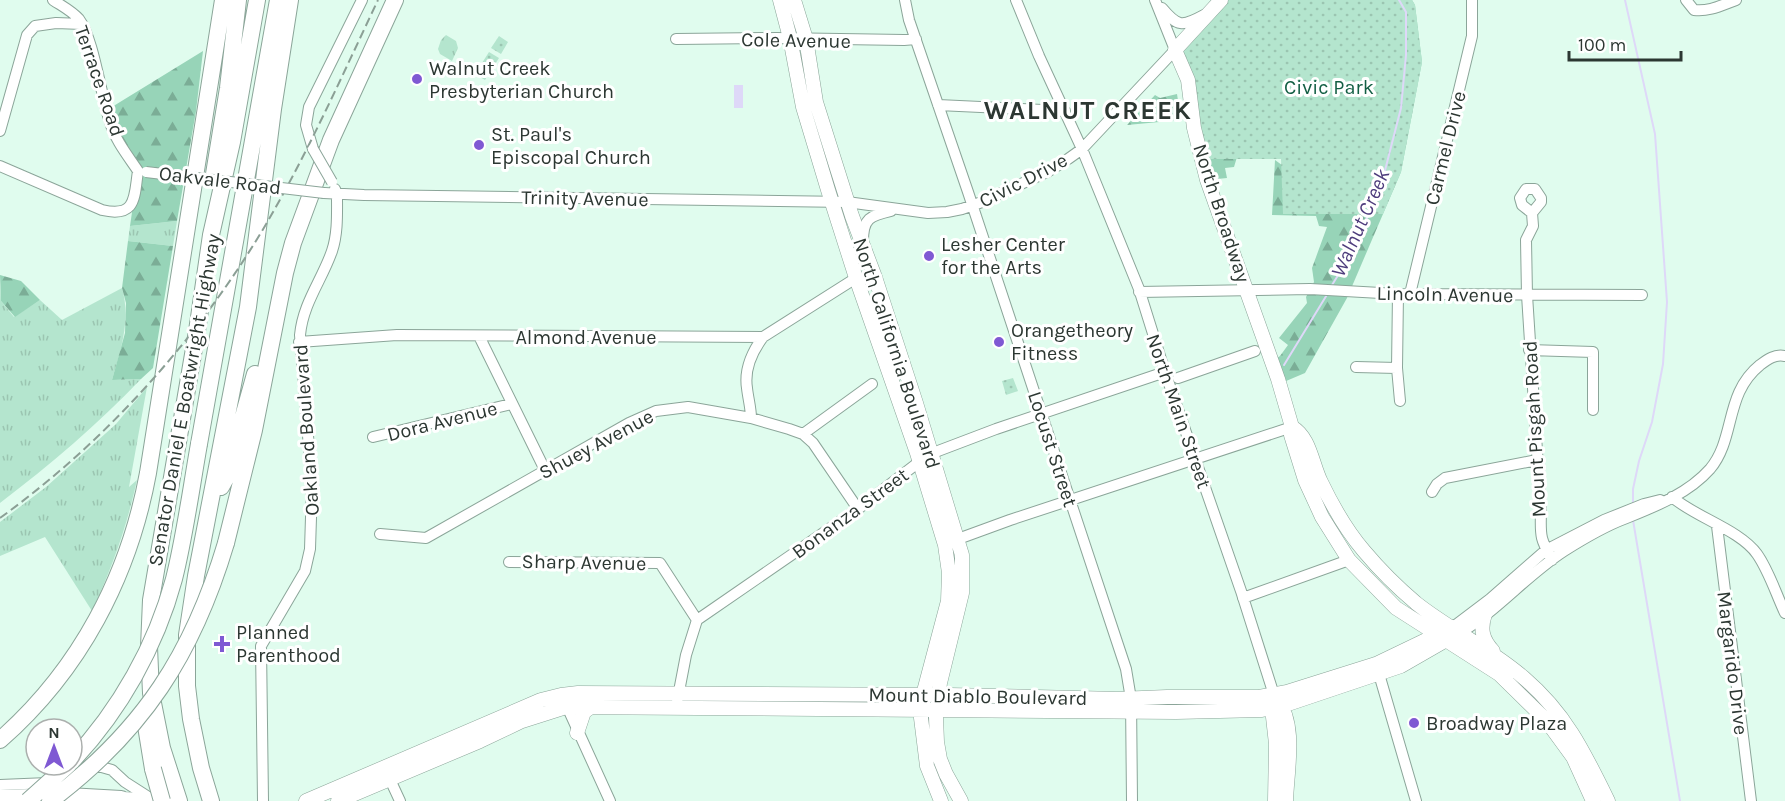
<svg xmlns="http://www.w3.org/2000/svg" width="1785" height="801" viewBox="0 0 1785 801" font-family="Karla,sans-serif">
	<style>
		.grass { fill: url(#grass-tufts) }
		.forest { fill: url(#forest-firs) }
		.park { fill: url(#park-dots) }
		.water { fill: #ded8f8 }
		.lines { fill: none; stroke-linecap: round; stroke-linejoin: round }
		.stream { stroke: #ded8f8; stroke-width: 2 }
		.minor-casing { stroke: #8ba599; stroke-width: 12 }
		.major-casing { stroke: #8ba599; stroke-width: 15 }
		.highway-casing { stroke: #8ba599; stroke-width: 18 }
		.minor { stroke: #fff; stroke-width: 10 }
		.major { stroke: #fff; stroke-width: 14 }
		.highway { stroke: #fff; stroke-width: 16 }
		.rail { stroke: #8b9f95; stroke-width: 2; stroke-dasharray: 9 4.5; stroke-linecap: butt }
		.minor-bridge-casing { stroke: #8ba599; stroke-width: 12; stroke-linecap: butt }
		.highway-bridge-casing { stroke: #8ba599; stroke-width: 18; stroke-linecap: butt }
		.minor-bridge { stroke: #fff; stroke-width: 10 }
		.highway-bridge { stroke: #fff; stroke-width: 16 }
		.poi-dot { fill: #7f59d3; stroke: #fff; stroke-width: 2 }
		.labels { text-anchor: middle; stroke-width: 6; stroke-linejoin: round; paint-order: stroke }
		.street-label { font-size: 20px; fill: #2c3732; stroke: #fff }
		.poi-label { font-size: 20px; fill: #2c3732; stroke: #fff; text-anchor: start }
		.park-label { font-size: 20px; fill: #135f44; stroke: #fff }
		.water-label { font-size: 21px; font-style: italic; fill: #4f3d7d; stroke: #fff }
		.district-label { font-size: 26px; font-weight: bold; letter-spacing: 1.5px; fill: #2c3732; stroke: #fff }
	</style>
	<defs>
		<pattern id="grass-tufts" width="24" height="20" patternUnits="userSpaceOnUse" patternTransform="scale(1.5)"><rect width="24" height="20" fill="#b4e5ce"/><path d="M3 7l-1-3M5 7V3M7 7l1-3M15 17l-1-3M17 17v-4M19 17l1-3" fill="none" stroke="#9bc5b1"/></pattern>
		<pattern id="forest-firs" width="22" height="20" patternUnits="userSpaceOnUse" patternTransform="scale(1.5)"><rect width="22" height="20" fill="#97d4b8"/><path d="M5 1l3.5 6h-7zM16 11l3.5 6h-7z" fill="#7bad96"/></pattern>
		<pattern id="park-dots" width="8" height="8" patternUnits="userSpaceOnUse" patternTransform="scale(1.5)"><rect width="8" height="8" fill="#b4e5ce"/><path d="M2 2h.1M6 6h.1" fill="none" stroke="#9bc5b1" stroke-width="1.8" stroke-linecap="round"/></pattern>
	</defs>
	<rect width="100%" height="100%" fill="#e0fcee"/>
	<path class="grass" d="M446,35L456,41L458,48L452,61L440,54L438,49L441,40Z
		M177,221L173,246L128,241L130,226Z
		M0,285L1,301L14,317L40,300L62,320L122,288C131,320 121,349 112,380L141,379C98,424 50,465 0,503Z
		M147,387L129,487L137,480C127,526 112,568 92,611L45,537L0,556V522L46,487L85,452L116,424Z"/>
	<path class="forest" d="M1412,0L1415,5L1422,62L1401,172L1347,298L1305,373L1279,384L1272,361L1280,356L1288,345L1279,338L1307,303L1306,297L1314,282L1312,268L1327,227L1319,226L1316,216L1272,215L1275,160L1286,168L1374,125L1237,157L1234,167L1225,168L1227,178L1207,180L1203,60Z
		M203,51L196,111L177,221L130,226L138,171L107,110Z
		M1177,94L1181,120L1127,125L1155,95L1160,98Z
		M128,241L173,246L153,368L141,379L112,380L125,333L126,303L122,288Z
		M0,275L21,281L40,300L15,317L1,301Z"/>
	<path class="park" d="M1221,0H1412L1415,5L1422,62L1401,172L1383,214H1283L1281,159H1202L1175,50Z
		M499,36L508,42L501,54L491,48Z
		M489,52L499,58L485,80L475,74Z
		M1013,378L1018,391L1006,395L1002,381Z"/>
	<path class="water" d="M734,85H743V108H734Z"/>
	<g class="lines">
		<path class="stream" d="M1625,0L1655,134L1667,302L1663,364L1652,422L1639,461L1633,489V505
			M1332,285L1350,256L1381,186L1401,108L1406,55V12L1399,0
			M1284,365L1328,293
			M1633,520L1680,801"/>
		<g class="minor-casing">
			<path id="minor" d="M53,0C62,6 72,11 79,19C94,39 101,97 110,122C115,140 128,156 138,171
				M905,0L909,20L968,192L1126,669L1131,699L1132,801
				M1016,0L1039,56L1082,149L1139,289L1165,372L1241,591L1274,695
				M1686,0L1694,10C1709,12 1722,5 1736,0
				M1162,8C1178,27 1182,27 1204,15
				M676,39L776,38L904,40L916,39
				M938,105L1065,111
				M0,131L27,35L35,26L56,23L82,24
				M313,149L306,125L309,107L362,0
				M0,166L102,210C137,218 134,197 138,171
				M324,193L364,195L847,202L928,213L947,212L962,209L982,202L1049,171L1068,159L1082,149L1175,50L1155,0
				M1532,213L1541,202V198L1535,189H1526L1520,198L1522,205L1532,213L1533,226L1526,240L1527,295L1541,513C1540,537 1541,540 1552,560
				M863,241C863,218 870,216 891,211
				M1139,292L1310,289L1398,294L1642,295
				M1398,294L1397,368L1400,401
				M1410,294L1472,36V0
				M479,336L545,470
				M299,342L397,335L763,337L856,278
				M1529,350L1593,352V410
				M1356,367L1397,368
				M1178,378L1255,351
				M751,418C751,408 748,398 747,388C744,369 752,352 763,337
				M803,434L872,384
				M373,437L511,404
				M1432,492L1437,484L1445,478L1537,460
				M1672,497C1695,517 1740,530 1757,554C1769,571 1776,594 1785,613
				M1717,526L1751,801
				M380,534L426,538L629,423L656,411L688,407L751,418L789,429L803,434L813,443L858,509
				M958,539L1010,520L1292,427
				M509,562L660,563L697,620
				M1243,598L1349,560
				M1453,627L1490,599L1546,550L1604,520L1644,504L1660,500
				M1460,633C1498,610 1527,575 1564,551C1583,539 1603,527 1624,519C1654,507 1688,494 1710,469C1736,438 1724,394 1760,365C1768,359 1775,354 1785,356
				M1379,674L1416,801
				M564,700L610,801
				M676,707L686,655L697,620L858,509L919,462L938,451L996,429L1165,372
				M90,768L98,766L112,770L125,782L153,800
				M387,773L400,801
				M0,785L48,783
				M263,801L261,646L305,571L310,549L312,486L300,335C303,303 322,280 332,251C338,233 337,213 337,195L335,189"/>
		</g>
		<g class="major-casing">
			<path id="major" d="M780,0L790,38L803,107L828,190L856,278L917,453L945,545L949,573L948,601L923,695L921,718L927,766L941,801
				M794,0L806,39L816,102L852,216L875,277L916,403L962,555V593L940,683L936,717L937,742L940,759L946,774L961,801
				M1221,0L1175,50L1188,80L1194,128L1207,180L1278,379L1292,427L1291,435L1305,480L1322,517L1349,560L1396,608L1499,674L1546,720L1573,757L1593,801
				M1292,427C1310,437 1312,464 1321,482C1333,507 1346,530 1364,551C1380,570 1397,587 1416,603C1450,630 1491,649 1524,678C1566,714 1584,752 1608,801
				M1485,614C1480,629 1482,639 1493,651
				M1277,699C1297,725 1287,770 1286,801
				M1273,700L1272,708L1276,744L1275,801
				M577,733L584,712L591,707
				M121,799L165,801
				M306,801L541,700L561,695L578,693L950,695L1118,699L1167,697H1259L1287,692L1376,664L1453,627
				M338,801L480,741L522,721L566,707L1176,712L1262,710L1282,706L1401,666L1448,639"/>
		</g>
		<g class="highway-casing">
			<path id="highway" d="M214,174L228,88L238,0
				M199,444L278,0
				M221,487L226,478L255,374
				M226,543L254,430L285,273L293,243L331,140L395,0
				M148,715L146,726L153,769
				M0,740C80,670 129,576 148,473L223,0
				M0,798L68,796L121,799
				M179,801L162,748L151,693L149,647L151,600L197,331L211,235L232,142L257,0
				M211,801L201,768L191,719L187,686V635L196,576L248,307L273,109L290,0"/>
		</g>
		<use href="#minor" class="minor"/>
		<use href="#major" class="major"/>
		<use href="#highway" class="highway"/>
		<path class="rail" d="M0,518C105,442 195,342 262,231C306,157 341,78 378,0"/>
		<g class="minor-bridge-casing">
			<path id="minor-bridge" d="M313,149L332,182
				M146,172L324,193"/>
		</g>
		<g class="highway-bridge-casing">
			<path id="highway-bridge" d="M72,761C120,710 156,646 174,579C185,535 191,489 199,444
				M153,769L162,801
				M28,801L68,765
				M50,801C143,731 193,654 226,543"/>
		</g>
		<use href="#minor-bridge" class="minor-bridge"/>
		<use href="#highway-bridge" class="highway-bridge"/>
	</g>
	<g class="poi-dot">
		<circle cx="417" cy="79" r="6"/>
		<circle cx="479" cy="145" r="6"/>
		<circle cx="929" cy="256" r="6"/>
		<circle cx="999" cy="342" r="6"/>
		<path d="M219 635h6v6h6v6h-6v6h-6v-6h-6v-6h6z"/>
		<circle cx="1414" cy="723" r="6"/>
	</g>
	<g class="labels">
		<g class="street-label">
			<text transform="translate(796 40) rotate(1)" y="7">Cole Avenue</text>
			<text transform="translate(100 81) rotate(71)" y="7">Terrace Road</text>
			<text transform="translate(1445 148) rotate(-76)" y="7">Carmel Drive</text>
			<text transform="translate(220 180) rotate(7)" y="7">Oakvale Road</text>
			<text transform="translate(1023 180) rotate(-27)" y="7">Civic Drive</text>
			<text transform="translate(585 198) rotate(1)" y="7">Trinity Avenue</text>
			<text transform="translate(1222 213) rotate(72)" y="7">North Broadway</text>
			<text transform="translate(1445 294) rotate(1)" y="7">Lincoln Avenue</text>
			<text x="586" y="344">Almond Avenue</text>
			<text transform="translate(897 353) rotate(72)" y="7">North California Boulevard</text>
			<text transform="translate(184 400) rotate(-80)" y="7">Senator Daniel E Boatwright Highway</text>
			<text transform="translate(1179 411) rotate(71)" y="7">North Main Street</text>
			<text transform="translate(442 421) rotate(-14)" y="7">Dora Avenue</text>
			<text transform="translate(1534 429) rotate(-93)" y="7">Mount Pisgah Road</text>
			<text transform="translate(306 430) rotate(-94)" y="7">Oakland Boulevard</text>
			<text transform="translate(596 444) rotate(-28)" y="7">Shuey Avenue</text>
			<text transform="translate(1053 449) rotate(72)" y="7">Locust Street</text>
			<text transform="translate(850 513) rotate(-36)" y="7">Bonanza Street</text>
			<text transform="translate(584 562) rotate(1)" y="7">Sharp Avenue</text>
			<text transform="translate(1733 663) rotate(83)" y="7">Margarido Drive</text>
			<text transform="translate(978 696) rotate(1)" y="7">Mount Diablo Boulevard</text>
		</g>
		<g class="poi-label">
			<text x="429" y="75">Walnut Creek<tspan x="429" dy="23">Presbyterian Church</tspan></text>
			<text x="491" y="141">St. Paul's<tspan x="491" dy="23">Episcopal Church</tspan></text>
			<text x="941" y="251">Lesher Center<tspan x="941" dy="23">for the Arts</tspan></text>
			<text x="1011" y="337">Orangetheory<tspan x="1011" dy="23">Fitness</tspan></text>
			<text x="236" y="639">Planned<tspan x="236" dy="23">Parenthood</tspan></text>
			<text x="1426" y="730">Broadway Plaza</text>
		</g>
		<g class="park-label">
			<text x="1329" y="94">Civic Park</text>
		</g>
		<g class="water-label">
			<text transform="translate(1360 223) rotate(-66)" y="7">Walnut Creek</text>
		</g>
		<g class="district-label">
			<text x="1088" y="119">WALNUT CREEK</text>
		</g>
	</g>
	<g transform="translate(54 747)"><circle r="28" fill="#ffffff" stroke="#abafad" stroke-width="1.5"/>
	<path d="M0-4.5L10 22L0 15L-10 22Z" fill="#7f59d3"/>
	<text y="-9" font-size="16" font-weight="bold" text-anchor="middle" fill="#2c3732">N</text>
	</g>
	<path d="M1569 51v9h112v-9" fill="none" stroke="#2c3732" stroke-width="3"/>
	<text x="1578" y="51" font-size="18" fill="#2c3732" stroke="#ffffff" stroke-width="4.5" paint-order="stroke">100 m</text>
</svg>
